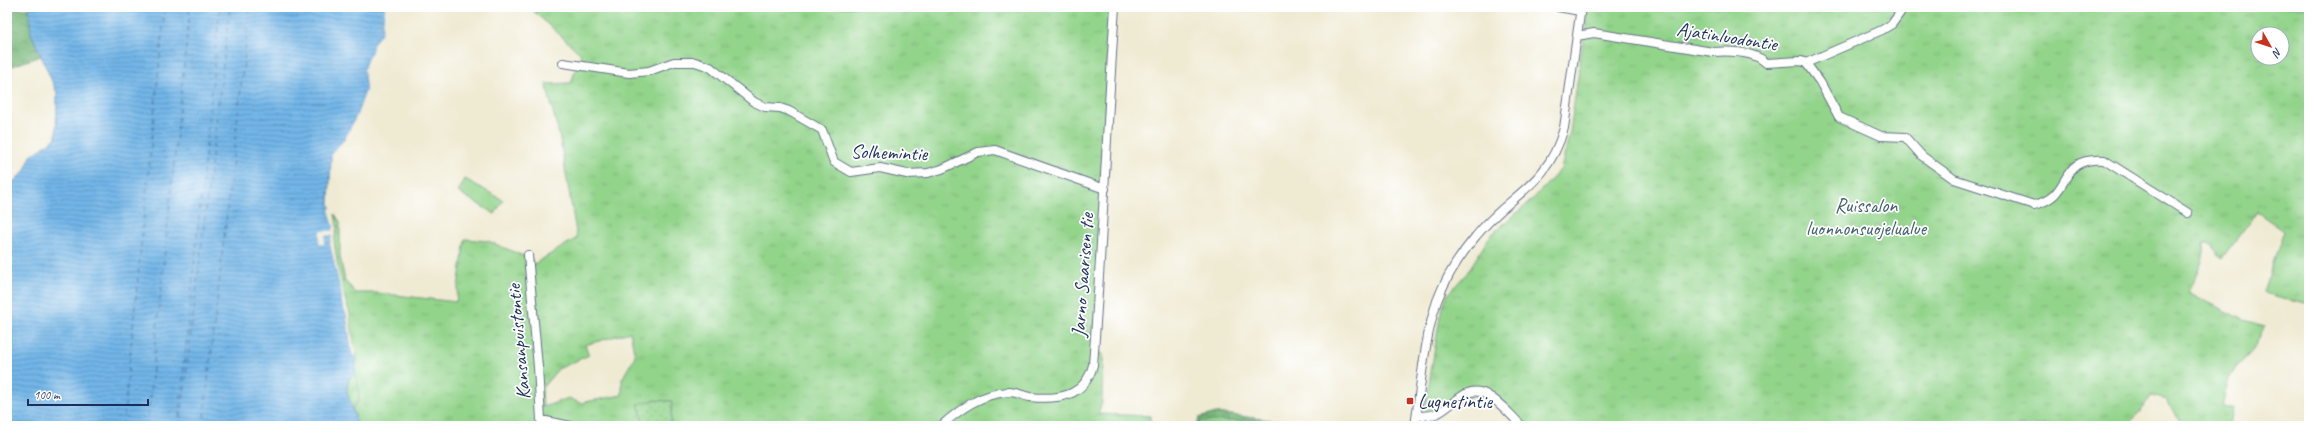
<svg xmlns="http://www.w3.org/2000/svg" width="2316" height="433" viewBox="0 0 2316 433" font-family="Caveat,sans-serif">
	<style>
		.grass { fill: url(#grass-dots); stroke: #578274 }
		.forest { fill: url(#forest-crowns); stroke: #48726a }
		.wetland { fill: url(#wetland-marsh); stroke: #578274 }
		.park { fill: url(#park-tufts); stroke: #578274; fill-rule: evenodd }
		.pitch { fill: #93d48b; stroke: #578274 }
		.water { fill: url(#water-rules); stroke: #4672a3 }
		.pier { fill: #efead2 }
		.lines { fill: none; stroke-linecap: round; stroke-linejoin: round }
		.ferry { stroke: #395e8e; stroke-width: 1; stroke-dasharray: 5 4; stroke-linecap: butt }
		.minor-casing { stroke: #657087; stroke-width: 10 }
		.minor { stroke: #fff; stroke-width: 8 }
		.poi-dot { fill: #c8321e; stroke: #fff; stroke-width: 1.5 }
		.labels { text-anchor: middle; stroke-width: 3.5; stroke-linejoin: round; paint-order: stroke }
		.street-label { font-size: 20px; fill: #1b2f5e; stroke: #fff }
		.park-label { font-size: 20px; fill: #3f616c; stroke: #fff }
		.poi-label { font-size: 20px; fill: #1b2f5e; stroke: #fff; text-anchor: start }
	</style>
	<defs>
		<pattern id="grass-dots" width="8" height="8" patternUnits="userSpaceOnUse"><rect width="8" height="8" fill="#93d48b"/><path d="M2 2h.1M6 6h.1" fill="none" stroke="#7eb67a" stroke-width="1.8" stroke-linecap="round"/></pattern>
		<pattern id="forest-crowns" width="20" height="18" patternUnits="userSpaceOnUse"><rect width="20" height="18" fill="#76b677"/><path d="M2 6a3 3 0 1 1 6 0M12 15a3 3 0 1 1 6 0" fill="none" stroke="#609465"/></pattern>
		<pattern id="wetland-marsh" width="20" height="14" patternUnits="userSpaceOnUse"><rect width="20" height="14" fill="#93d48b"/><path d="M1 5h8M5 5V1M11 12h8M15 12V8" fill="none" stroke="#7eb67a"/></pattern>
		<pattern id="park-tufts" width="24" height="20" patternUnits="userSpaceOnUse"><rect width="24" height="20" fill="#93d48b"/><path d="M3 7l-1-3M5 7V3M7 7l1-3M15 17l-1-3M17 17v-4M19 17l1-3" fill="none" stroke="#7eb67a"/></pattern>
		<pattern id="water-rules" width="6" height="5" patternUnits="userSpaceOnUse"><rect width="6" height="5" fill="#72b6e8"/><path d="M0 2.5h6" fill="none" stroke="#5d94bf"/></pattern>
	</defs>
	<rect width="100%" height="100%" fill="#fff"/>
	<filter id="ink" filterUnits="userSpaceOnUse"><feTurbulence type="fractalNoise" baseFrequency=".025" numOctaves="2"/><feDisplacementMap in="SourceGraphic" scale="8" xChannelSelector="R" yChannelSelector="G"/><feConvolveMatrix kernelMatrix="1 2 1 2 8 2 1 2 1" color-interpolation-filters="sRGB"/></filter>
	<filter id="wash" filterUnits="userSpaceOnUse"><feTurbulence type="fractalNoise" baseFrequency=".012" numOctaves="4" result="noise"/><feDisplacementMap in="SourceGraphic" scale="16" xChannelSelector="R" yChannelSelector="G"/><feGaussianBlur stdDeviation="0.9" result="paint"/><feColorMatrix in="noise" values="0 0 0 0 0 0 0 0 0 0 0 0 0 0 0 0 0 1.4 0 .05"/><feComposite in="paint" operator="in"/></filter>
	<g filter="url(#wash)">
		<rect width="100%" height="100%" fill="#efead2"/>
		<path class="grass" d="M335,214L340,222V256L345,281L340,282L334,240L337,227Z
			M654,400L672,401L671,426H645L638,404Z"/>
		<path class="forest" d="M7,7L29,9L31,33L41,56L7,68Z
			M1216,413L1270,420L1277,426H1197L1199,418Z"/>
		<path class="wetland" d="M355,374L359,390L355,420L358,426H353C349,408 337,387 355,374Z"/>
		<path class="park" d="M529,7H1110L1094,352L1101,353L1103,356L1102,402L1098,414L1150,416V426H671L672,401L655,400L638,404L645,426H358L351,410L359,401V390L355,374L357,355L354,349L350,314L340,282L345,281L356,293H378L456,302L465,239L488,241L531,259L534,264L577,238L560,139L546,84L571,83L581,54ZM630,332L635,356L622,379V395L580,403L569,398L543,407L542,388L558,369L589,355L585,345Z
			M1588,7H2309V305L2263,293L2284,231L2257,212L2222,258L2209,243H2204C2206,262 2195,275 2188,292L2243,320L2265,326L2253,350L2235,369L2228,381L2222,406L2233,408L2230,426H2184L2168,404L2167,400L2151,396L2142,411L2131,421L2137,426H1522L1483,391L1436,411L1424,414L1440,317L1447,295L1467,273L1490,236L1532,200L1561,169L1570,132ZM2258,34H2282V58H2258Z
			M1200,421H1255L1270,426H1199Z"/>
		<path class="pitch" d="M465,179L503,200L495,214L458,192Z"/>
		<path class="water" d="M29,7H385L382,32L373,45L372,52L368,57L364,69L366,90L357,115L345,139L332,153L331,158L329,204L331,207L329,210L334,227L330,244L343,295L342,304L347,316L352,353L356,358L355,374L348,379L347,392L358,426H7V187L24,172L31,156L56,138L57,93L31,33Z"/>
		<path class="pier" d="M385,7H387L384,32L375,46L374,53L366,68L368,90L359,115L346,141L331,158L332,153L345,139L357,115L366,90L364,69L368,57L372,52L373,45L382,32Z
			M331,207L336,227L332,245L344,295V303L349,316L356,358L352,353L347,316L342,304V295L330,244L332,235H325L324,244H319L320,231H332L334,227L329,210Z"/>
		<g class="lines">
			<path class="ferry" d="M123,426L165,7
				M147,426L190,7
				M178,426L220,7
				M180,426L230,7
				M203,426L250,7"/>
		</g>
	</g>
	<g filter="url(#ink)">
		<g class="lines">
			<g class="minor-casing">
				<path id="minor" d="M1558,7L1580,11
					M1577,36L1594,33L1713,52C1729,51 1754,51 1766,63L1801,61L1806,63L1882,30L1892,24L1904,7
					M563,63L629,73L649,71L674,62H695L710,67L754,102L765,107L780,108L789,111L822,130L834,162L851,172L880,168L907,174L928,173L942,169L978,152L995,150L1105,189
					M1806,63L1820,82L1839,117L1881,136L1905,137L1922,156L1954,179L2034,205C2076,195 2054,157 2104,160L2188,213
					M528,255L538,367L541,420L571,426
					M1417,416C1424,416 1431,416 1438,413C1454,405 1467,383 1487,395C1501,402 1511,416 1522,426
					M941,426C960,409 982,393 1009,392C1016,392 1023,396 1030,397C1058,400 1085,397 1093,365C1102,246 1107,126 1115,7
					M1415,426C1421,385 1424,340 1437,301C1446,277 1460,255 1476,236C1511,192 1547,188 1564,128L1581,7"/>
			</g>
			<use href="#minor" class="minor"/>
		</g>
	</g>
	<rect class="poi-dot" x="1406" y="397" width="8" height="8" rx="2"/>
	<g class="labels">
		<g class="street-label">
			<text transform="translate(1727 36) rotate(9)" y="7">Ajatinluodontie</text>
			<text transform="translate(889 152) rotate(2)" y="7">Solhemintie</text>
			<text transform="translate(1082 275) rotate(-86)" y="7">Jarno Saarisen tie</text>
			<text transform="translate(518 342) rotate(-95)" y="7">Kansanpuistontie</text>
		</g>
		<g class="park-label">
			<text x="1866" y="212">Ruissalon<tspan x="1866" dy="23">luonnonsuojelualue</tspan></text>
		</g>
		<g class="poi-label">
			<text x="1418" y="408">Lugnetintie</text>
		</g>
	</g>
	<rect width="2316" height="433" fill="none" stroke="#fff" stroke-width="24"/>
	<g transform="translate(2270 46) rotate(129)"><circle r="19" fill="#ffffff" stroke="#a4acbf"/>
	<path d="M0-3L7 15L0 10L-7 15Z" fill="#c8321e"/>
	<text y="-6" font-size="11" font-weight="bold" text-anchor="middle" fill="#1b2f5e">N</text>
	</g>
	<path d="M28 399v6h120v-6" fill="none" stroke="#1b2f5e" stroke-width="2"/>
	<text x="34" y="399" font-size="12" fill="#1b2f5e" stroke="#ffffff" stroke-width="3" paint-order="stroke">100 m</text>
</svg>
